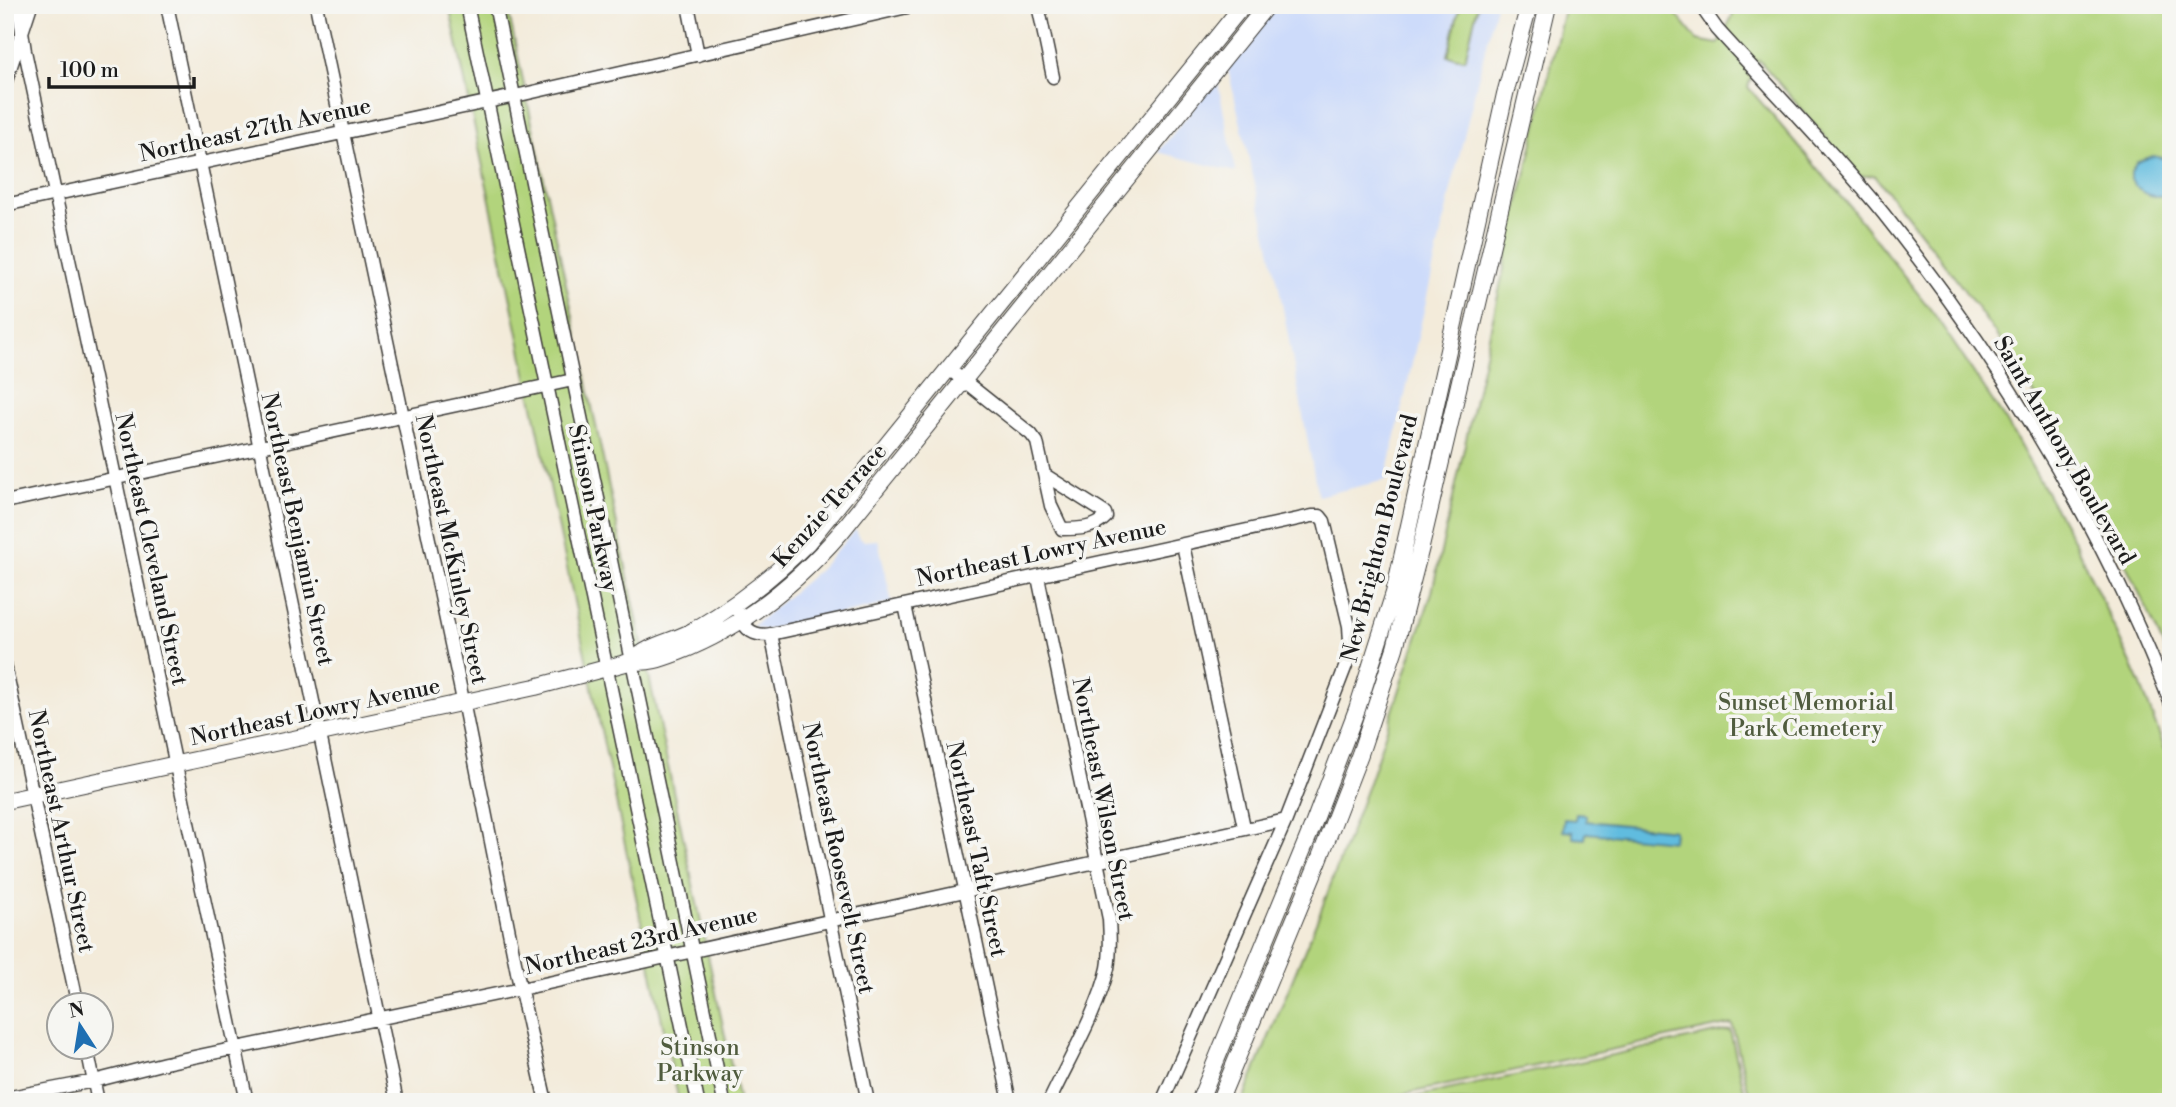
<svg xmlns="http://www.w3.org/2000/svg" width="2176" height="1107" viewBox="0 0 2176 1107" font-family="'Libre Bodoni',serif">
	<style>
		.built { fill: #cddbfa }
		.green { fill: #b2d47c; stroke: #67784c; stroke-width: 2 }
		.water { fill: #61bcdf; stroke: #3e6c7e; stroke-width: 2 }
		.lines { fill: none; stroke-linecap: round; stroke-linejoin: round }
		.minor-casing { stroke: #3c3b38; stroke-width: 15 }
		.major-casing { stroke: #3c3b38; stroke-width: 18 }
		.minor { stroke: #fff; stroke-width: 12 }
		.major { stroke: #fff; stroke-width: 16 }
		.labels { text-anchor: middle; stroke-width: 7; stroke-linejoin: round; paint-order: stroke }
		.street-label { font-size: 23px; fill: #1c1c1c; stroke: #f6f6f2 }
		.park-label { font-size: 23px; fill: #505c3e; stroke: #f6f6f2 }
	</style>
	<rect width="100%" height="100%" fill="#f6f6f2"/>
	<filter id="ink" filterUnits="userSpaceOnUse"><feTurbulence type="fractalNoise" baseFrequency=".0143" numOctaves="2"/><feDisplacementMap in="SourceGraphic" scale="14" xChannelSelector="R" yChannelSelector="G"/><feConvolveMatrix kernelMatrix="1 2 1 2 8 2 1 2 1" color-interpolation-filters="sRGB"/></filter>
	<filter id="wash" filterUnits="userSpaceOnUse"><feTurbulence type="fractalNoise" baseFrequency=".00686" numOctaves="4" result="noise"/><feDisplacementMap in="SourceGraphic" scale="28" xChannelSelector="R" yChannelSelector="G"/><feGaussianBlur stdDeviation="1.57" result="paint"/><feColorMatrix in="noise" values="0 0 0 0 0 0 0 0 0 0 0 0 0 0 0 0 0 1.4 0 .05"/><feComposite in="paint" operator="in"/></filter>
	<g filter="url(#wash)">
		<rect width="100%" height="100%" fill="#f3ebda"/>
		<path class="built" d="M1277,5H1496L1451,189L1386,480L1318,496L1279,287L1227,65Z
			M1217,79L1236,172L1158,152Z
			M856,529L859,538L864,541L878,540L892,603L766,630L752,627L820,569Z"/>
		<path class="green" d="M449,5H507L739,1102H679Z
			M1460,5H1478L1465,59L1448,56Z
			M1565,5H1669L1697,40L1718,44L1733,15L1729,5H2171V663C2130,569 2084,476 2031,389C1985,313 1929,243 1874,175L1860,177L1759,60L1754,67L1748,87L1847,203L1934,314L2006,421L2075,543L2140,683L2171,766V1102H1751L1732,1024L1367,1102H1242L1320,913L1371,777L1432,592L1520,197Z
			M1730,1030L1747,1102H1391Z"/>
		<path class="water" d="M2153,156L2171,160L2170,194C2152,199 2141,195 2131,180V172L2137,162Z
			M1576,814L1586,815V821L1674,830L1673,841L1586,833L1585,839L1573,838V832L1563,831L1564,819L1575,820Z"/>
	</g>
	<g filter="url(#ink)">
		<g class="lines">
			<g class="minor-casing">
				<path id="minor" d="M18,5L25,51L247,1102
					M167,5L397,1102
					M316,5L461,691L519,982L546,1102
					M467,5L698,1102
					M495,5L724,1102
					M688,5L698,55
					M1038,5L1053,77
					M1700,5L1717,29C1772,90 1831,149 1883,213C2001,361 2102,527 2171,704
					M5,84L31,5
					M5,205L524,94L916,5
					M949,369L1031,434L1037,442L1051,506L1062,529C1077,529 1095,529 1106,517L1105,513L1045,475
					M5,502L573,380
					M1183,545L1244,827
					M1038,577L1109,919C1110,935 1111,951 1108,968C1099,1009 1067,1063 1049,1102
					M905,605L1010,1102
					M739,614C744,630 755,637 771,634L868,1102
					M771,634L1312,516H1320L1324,521L1349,626L1350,643L1348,660L1286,820L1162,1102
					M5,665L78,1006
					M87,1048L98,1102
					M5,1098L94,1081L165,1063L521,989L1286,820"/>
			</g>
			<g class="major-casing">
				<path id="major" d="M633,661C650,643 675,642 696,629C737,605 774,576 808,542L1243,5
					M5,801L535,687L633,661C649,664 663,658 679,652C743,627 796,584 841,532L1267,5
					M1199,1102L1313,825L1357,709L1394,593L1505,94L1529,5
					M1219,1102L1319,860L1360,754L1395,648L1421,547L1548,5"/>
			</g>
			<use href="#minor" class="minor"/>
			<use href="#major" class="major"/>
		</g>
	</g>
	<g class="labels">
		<g class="street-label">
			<text transform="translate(255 129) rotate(-12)" y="8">Northeast 27th Avenue</text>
			<text transform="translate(2065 450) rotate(60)" y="8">Saint Anthony Boulevard</text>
			<text transform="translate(829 505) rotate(-48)" y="8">Kenzie Terrace</text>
			<text transform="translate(594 508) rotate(78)" y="8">Stinson Parkway</text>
			<text transform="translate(298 529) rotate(78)" y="8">Northeast Benjamin Street</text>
			<text transform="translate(1379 538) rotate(-76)" y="8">New Brighton Boulevard</text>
			<text transform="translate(152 549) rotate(78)" y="8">Northeast Cleveland Street</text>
			<text transform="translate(452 549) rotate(78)" y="8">Northeast McKinley Street</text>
			<text transform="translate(1041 552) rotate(-12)" y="8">Northeast Lowry Avenue</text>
			<text transform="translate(315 711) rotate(-12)" y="8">Northeast Lowry Avenue</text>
			<text transform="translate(1104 799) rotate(79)" y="8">Northeast Wilson Street</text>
			<text transform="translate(62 831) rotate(78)" y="8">Northeast Arthur Street</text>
			<text transform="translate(977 849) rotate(78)" y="8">Northeast Taft Street</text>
			<text transform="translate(839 858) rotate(78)" y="8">Northeast Roosevelt Street</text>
			<text transform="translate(641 940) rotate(-13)" y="8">Northeast 23rd Avenue</text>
		</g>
		<g class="park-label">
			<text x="1806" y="710">Sunset Memorial<tspan x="1806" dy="26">Park Cemetery</tspan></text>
			<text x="700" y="1055">Stinson<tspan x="700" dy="26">Parkway</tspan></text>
		</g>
	</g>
	<rect width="2176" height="1107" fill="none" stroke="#f6f6f2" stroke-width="28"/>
	<g transform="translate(80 1026) rotate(348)"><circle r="33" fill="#f6f6f2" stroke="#9f9f9c" stroke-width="2"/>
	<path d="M0-5L12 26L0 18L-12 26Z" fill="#1f6fb2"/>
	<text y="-10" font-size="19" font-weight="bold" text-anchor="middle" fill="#1c1c1c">N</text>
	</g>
	<path d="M49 77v10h145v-10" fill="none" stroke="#1c1c1c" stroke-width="3.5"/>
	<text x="60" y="77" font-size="21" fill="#1c1c1c" stroke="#f6f6f2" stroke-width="5" paint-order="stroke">100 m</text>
</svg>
